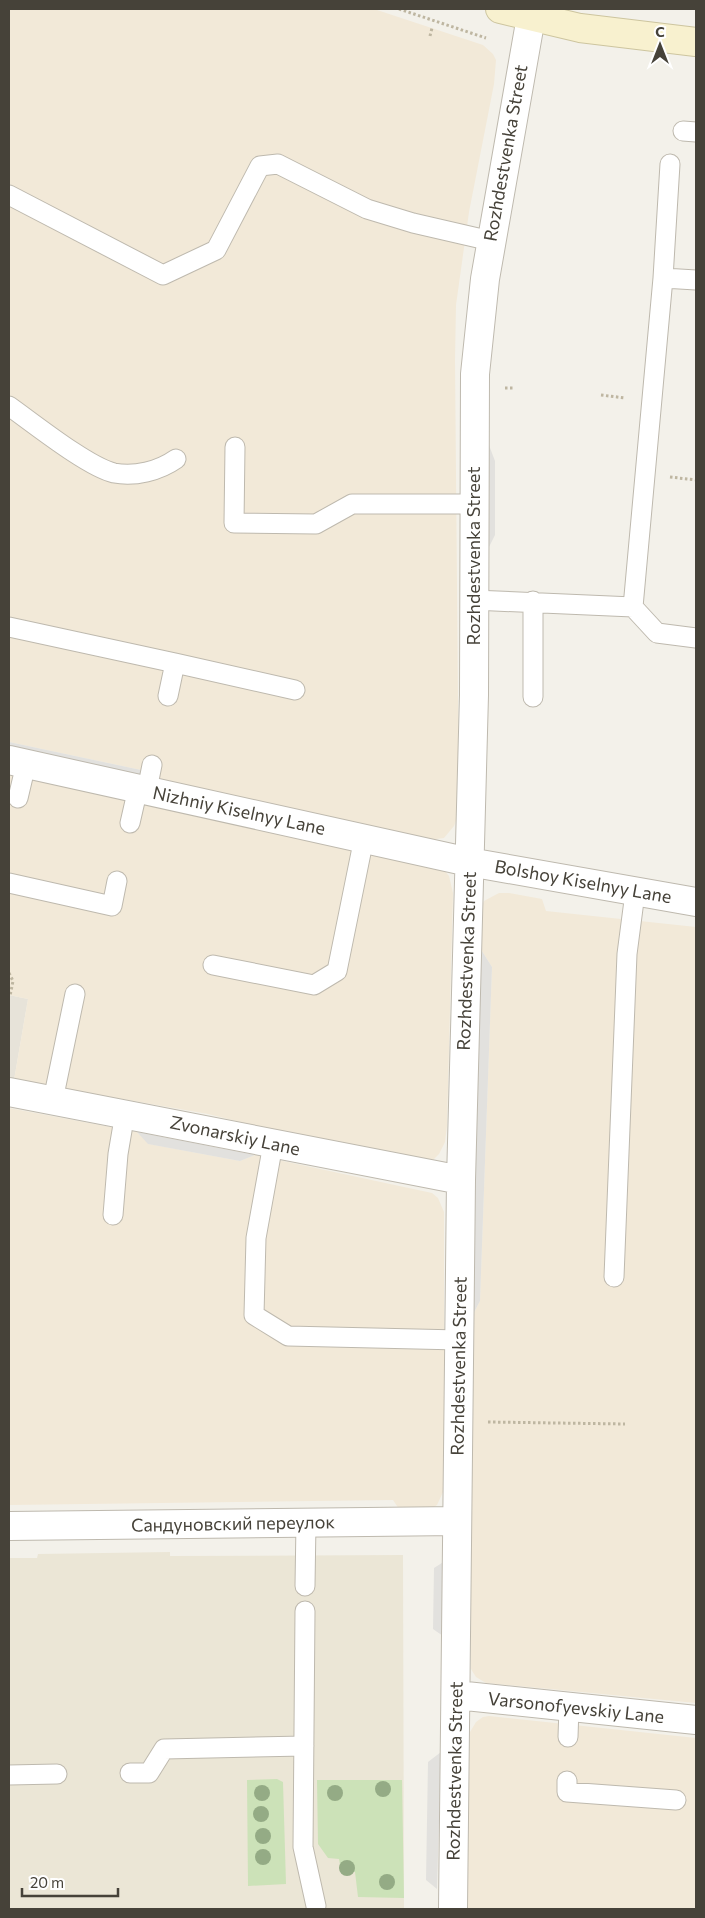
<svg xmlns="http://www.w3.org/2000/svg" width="705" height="1918" viewBox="0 0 705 1918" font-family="Commissioner,sans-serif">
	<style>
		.residential { fill: #e7e3d9 }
		.commercial { fill: #f2e9d8 }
		.education { fill: #ebe6d6 }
		.green { fill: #cce2b8 }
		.parking { fill: #e2e1de }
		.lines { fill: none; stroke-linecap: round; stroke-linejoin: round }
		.service-casing { stroke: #beb9ae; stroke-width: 21 }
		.minor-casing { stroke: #beb9ae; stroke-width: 30 }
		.secondary-casing { stroke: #cdc59f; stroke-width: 30 }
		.path { stroke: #beb6a1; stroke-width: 3; stroke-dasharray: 2.5 2.5; stroke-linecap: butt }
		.service { stroke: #fff; stroke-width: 19 }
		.minor { stroke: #fff; stroke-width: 28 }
		.secondary { stroke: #f8f1cf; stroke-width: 28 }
		.tree { fill: #94ab85 }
		.labels { text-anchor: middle; stroke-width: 4.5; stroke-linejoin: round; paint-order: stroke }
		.street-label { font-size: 18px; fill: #464239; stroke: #fff }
	</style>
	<rect width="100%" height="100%" fill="#f3f1ea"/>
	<path class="residential" d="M9,995L28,999L14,1080L9,1079Z"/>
	<path class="commercial" d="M9,9H374L483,45L493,54L496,60L494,84L469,212L456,305L455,360L459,813L454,826L444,838L429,840L147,777L141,770L9,742Z
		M9,774L438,867L444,870L449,876L453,893L447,1126L445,1142L439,1154L432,1161L414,1166L208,1114L14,1080L28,999L9,995Z
		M499,893H509L542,899L546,911L696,927V1703L486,1683L476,1677L471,1669L470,1320L480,1301L492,967L480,948L481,909L484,901Z
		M9,1108L137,1132L149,1144L240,1161L255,1155L432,1193L438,1198L444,1212V1490L437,1505L430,1510L401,1512L393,1500L9,1505Z
		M489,1716L696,1738V1909H467L470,1732L476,1722L483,1717Z"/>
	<path class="education" d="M170,1552V1556L403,1555L404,1909H9V1558H37L38,1554Z"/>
	<path class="green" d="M277,1779L283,1782L286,1884L248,1886L247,1780Z
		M317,1780H402L404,1898L358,1897L355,1872L341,1871L339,1859L328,1858L318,1844Z"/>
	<path class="parking" d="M487,440L495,461V535L485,555Z
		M9,742L141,770L147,777L9,748Z
		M480,948L492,967L480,1301L470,1320Z
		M137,1132L255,1155L240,1161L148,1144Z
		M445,1561L443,1636L433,1629L434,1568Z
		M441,1752L437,1889L426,1880L428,1762Z"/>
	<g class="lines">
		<g class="service-casing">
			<path id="service" d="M683,131L696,132
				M9,195L163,275L216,250L260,166L278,164L367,209L413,223L491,241
				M663,278L696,280
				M9,406C33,423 88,467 114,473C135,477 159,471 176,459
				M235,447L234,523L316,524L352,504H474
				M473,600L633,607L663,278L670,164
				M533,601V697
				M633,607L657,633L696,638
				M9,627L175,663L168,696
				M175,663L295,690
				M147,790L152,765
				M18,798L26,764
				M130,823L138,788
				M9,883L112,906L117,881
				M213,965L314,985L337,971L364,838
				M53,1100L75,994
				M273,1144L256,1238L254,1315L288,1336L459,1340
				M113,1215L118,1154L125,1113
				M614,1277L627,954L635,893
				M305,1586L306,1523
				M305,1611L303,1847L316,1906
				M568,1737L569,1707
				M130,1773H149L164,1749L304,1746
				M9,1775L57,1774
				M567,1781V1792L676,1800"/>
		</g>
		<g class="minor-casing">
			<path id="minor" d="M9,760L469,862L696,902
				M9,1092L461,1180
				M9,1526L457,1521
				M456,1695L696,1720
				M453,1909L461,1180L474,695L475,374L485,279L531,17"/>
		</g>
		<g class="secondary-casing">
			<path id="secondary" d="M500,9L580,28L696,42"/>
		</g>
		<path class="path" d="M399,9L486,38
			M430,36L432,28
			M505,388H513
			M601,395L625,398
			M670,477L696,480
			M9,973L13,981L10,996
			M488,1422L625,1424"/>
		<use href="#service" class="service"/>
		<use href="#minor" class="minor"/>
		<use href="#secondary" class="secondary"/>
	</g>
	<g class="tree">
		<circle cx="383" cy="1789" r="8"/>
		<circle cx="262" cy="1793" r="8"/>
		<circle cx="335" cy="1793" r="8"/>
		<circle cx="261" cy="1814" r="8"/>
		<circle cx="263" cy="1836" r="8"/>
		<circle cx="263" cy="1857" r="8"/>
		<circle cx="347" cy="1868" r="8"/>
		<circle cx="387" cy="1882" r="8"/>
	</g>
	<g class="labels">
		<g class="street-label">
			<text transform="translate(506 153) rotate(-80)" y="6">Rozhdestvenka Street</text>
			<text transform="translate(474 556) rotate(-90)" y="6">Rozhdestvenka Street</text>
			<text transform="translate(239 811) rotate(12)" y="6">Nizhniy Kiselnyy Lane</text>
			<text transform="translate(583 882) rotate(10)" y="6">Bolshoy Kiselnyy Lane</text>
			<text transform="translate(467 961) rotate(-88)" y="6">Rozhdestvenka Street</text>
			<text transform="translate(235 1136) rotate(12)" y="6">Zvonarskiy Lane</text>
			<text transform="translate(459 1366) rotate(-89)" y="6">Rozhdestvenka Street</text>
			<text transform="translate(233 1524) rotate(-1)" y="6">Сандуновский переулок</text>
			<text transform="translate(576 1708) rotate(6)" y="6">Varsonofyevskiy Lane</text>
			<text transform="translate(455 1771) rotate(-89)" y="6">Rozhdestvenka Street</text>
		</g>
	</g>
	<rect width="705" height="1918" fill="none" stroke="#464239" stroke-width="20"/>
	<g transform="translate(660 45)" stroke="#ffffff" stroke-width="4" paint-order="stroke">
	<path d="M0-4L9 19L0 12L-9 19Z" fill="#464239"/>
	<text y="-8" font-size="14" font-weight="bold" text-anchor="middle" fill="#464239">С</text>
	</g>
	<path d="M22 1888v8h96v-8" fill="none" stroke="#464239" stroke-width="2.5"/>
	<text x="30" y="1888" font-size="15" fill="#464239" stroke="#ffffff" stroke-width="4" paint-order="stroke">20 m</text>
</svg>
